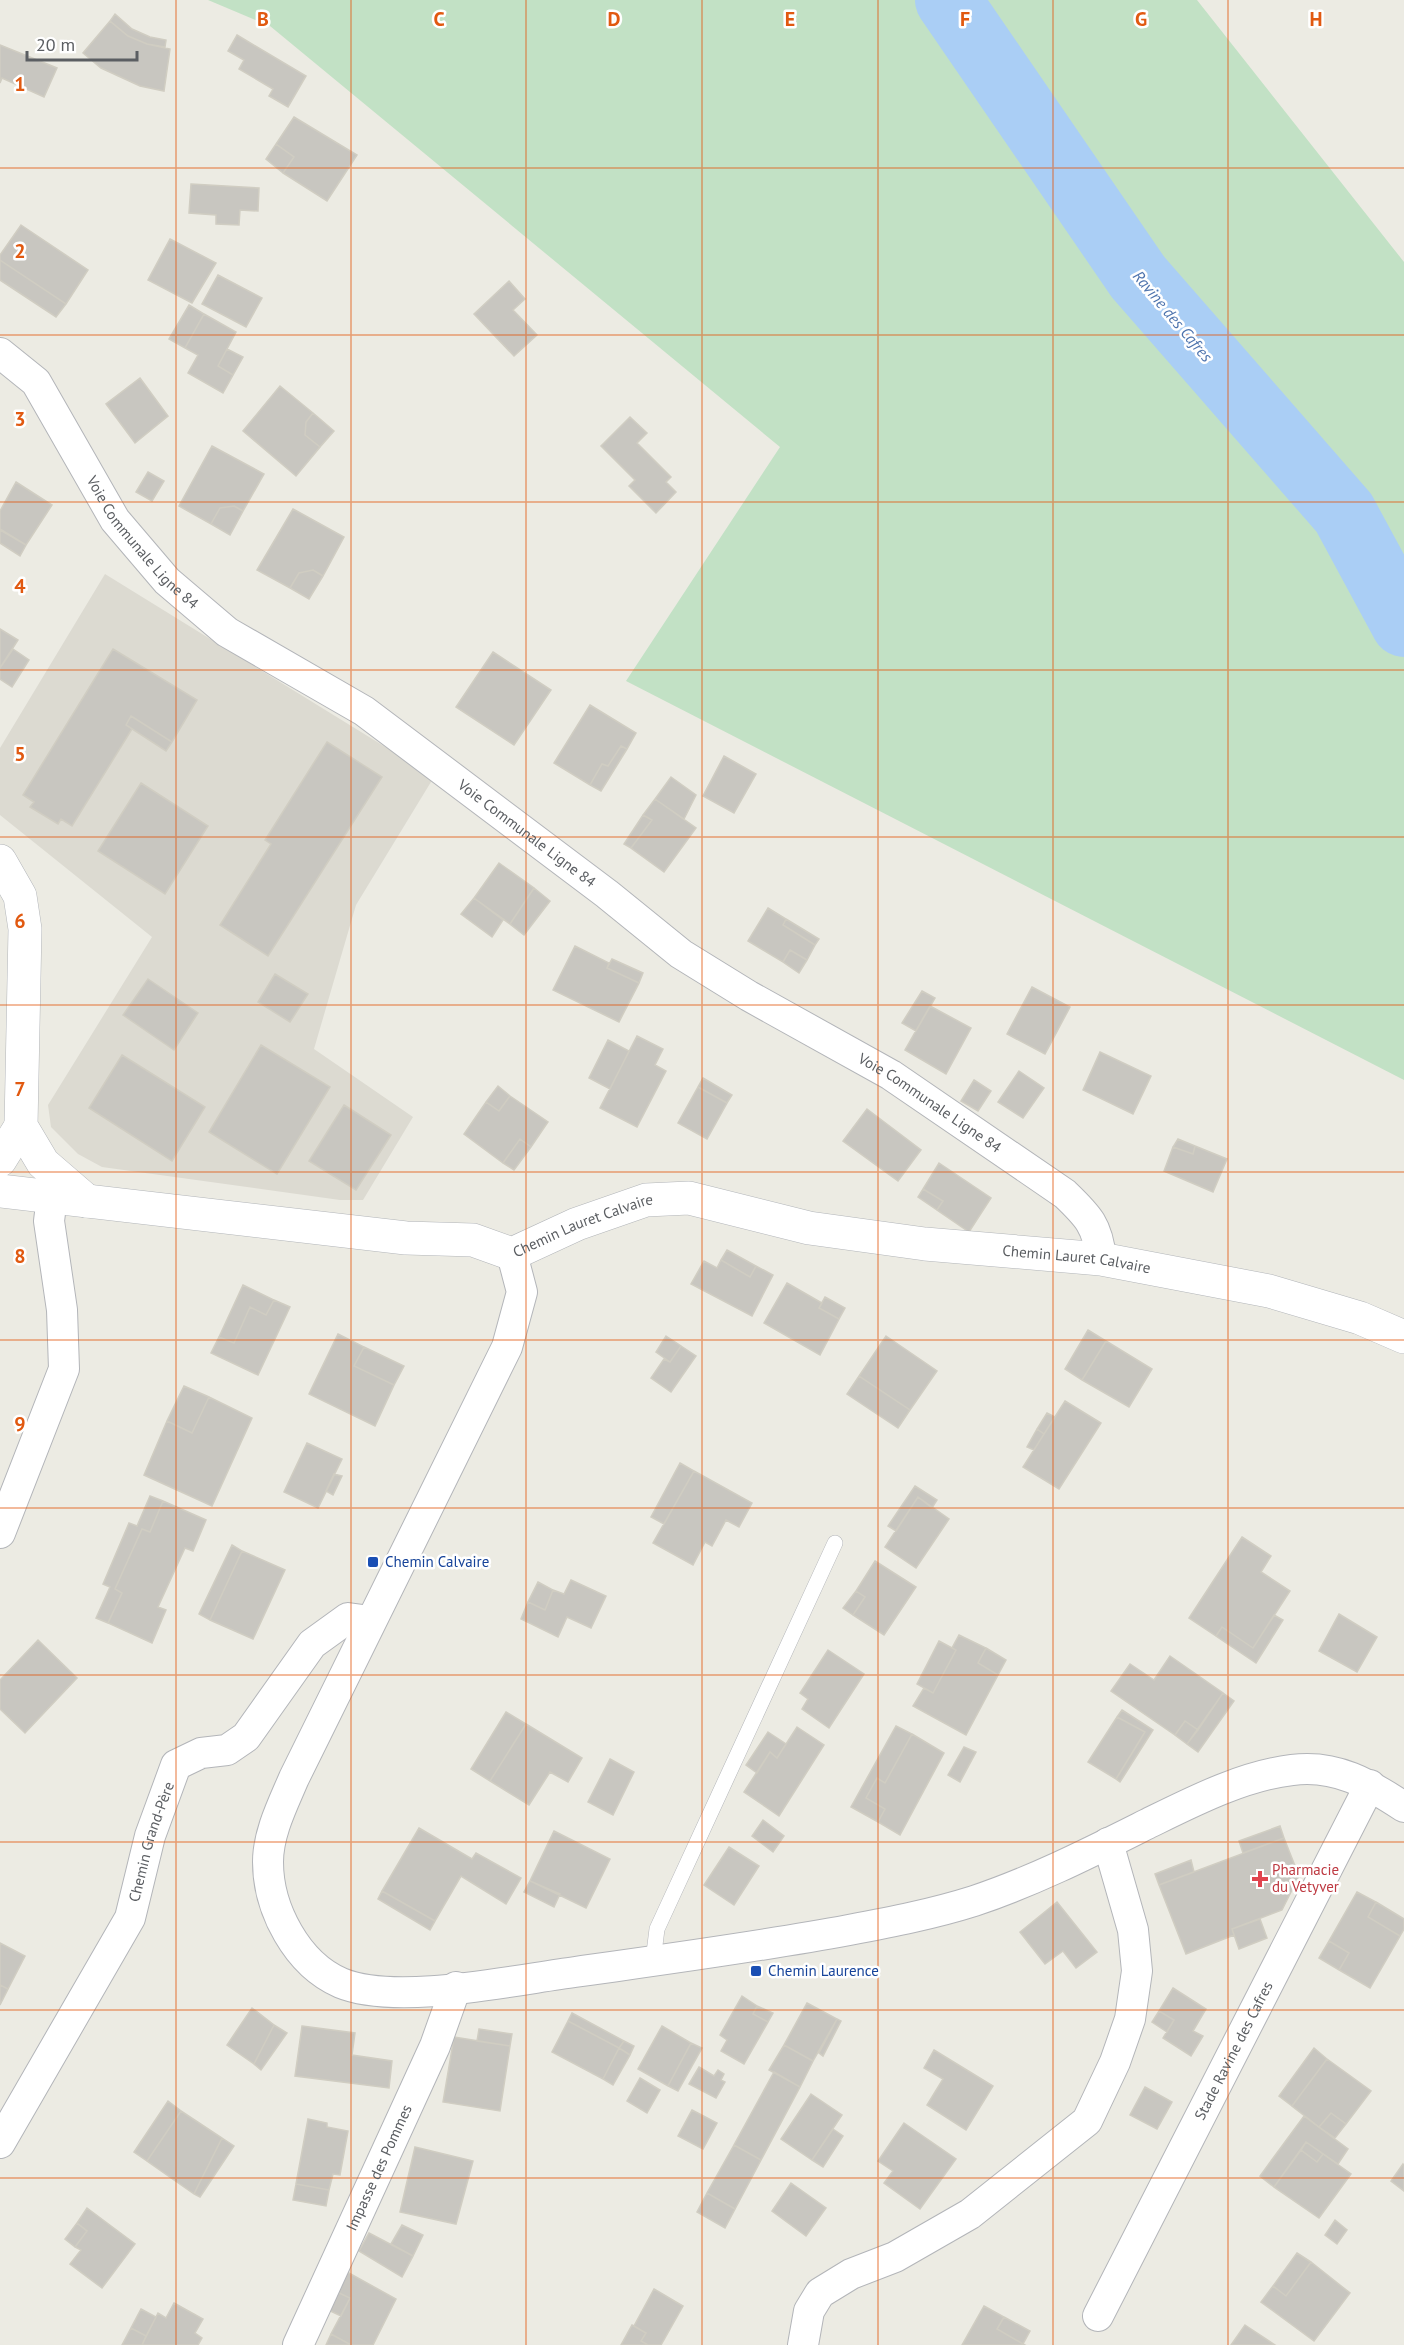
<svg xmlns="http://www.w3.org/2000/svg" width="1404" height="2345" viewBox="0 0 1404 2345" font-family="'PT Sans',sans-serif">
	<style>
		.education { fill: #dcdad1 }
		.green { fill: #c2e1c5 }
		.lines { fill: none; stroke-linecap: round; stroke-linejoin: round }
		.river { stroke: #aacef5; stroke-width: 66 }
		.building { fill: #c8c6c0; stroke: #d0cdc2; stroke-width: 1.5 }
		.lane-casing { stroke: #b3b5b9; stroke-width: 16 }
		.street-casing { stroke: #b3b5b9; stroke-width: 32 }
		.secondary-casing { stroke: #b2b5b9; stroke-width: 34 }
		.lane { stroke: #fff; stroke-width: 15 }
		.street { stroke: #fff; stroke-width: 30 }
		.secondary { stroke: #fff; stroke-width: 33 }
		.grid { fill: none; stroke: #e15910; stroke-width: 1.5; stroke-opacity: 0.55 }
		.transit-dot { fill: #1a4fb4; stroke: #fff; stroke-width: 2 }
		.health-dot { fill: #e0444e; stroke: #fff; stroke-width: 2 }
		.labels { text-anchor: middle; stroke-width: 5; stroke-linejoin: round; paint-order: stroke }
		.street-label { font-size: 15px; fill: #5b5e62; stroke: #fff }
		.transit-label { font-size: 15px; fill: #164399; stroke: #fff; text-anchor: start }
		.health-label { font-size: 15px; fill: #be3a42; stroke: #fff; text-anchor: start }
		.water-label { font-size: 16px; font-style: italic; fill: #4d73ad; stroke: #fff }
		.grid-label { font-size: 20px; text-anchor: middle; font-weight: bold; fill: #e15910; stroke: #fff; stroke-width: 5; stroke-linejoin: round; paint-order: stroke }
	</style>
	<rect width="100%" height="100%" fill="#ecebe3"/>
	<path class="education" d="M105,574L434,777L356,905L314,1049L413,1117L363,1200H340L102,1167L78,1154L51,1127L48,1105L152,937L0,815V748Z"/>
	<path class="green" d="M208,0H1197L1404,262V1080L626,681L780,447L270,26Z"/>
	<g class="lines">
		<path class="river" d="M948,0L1138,277L1344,513L1404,624"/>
	</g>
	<path class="building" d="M115,14L132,29L150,37L166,40L165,47L147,44L128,36L110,21Z
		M110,21L128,36L147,44L170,49L164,91L140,86L101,68L83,53Z
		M237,35L306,76L288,107L269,96L273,89L239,69L244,60L228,51Z
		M0,45L57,68L44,97L2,78L0,83Z
		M294,117L357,155L327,201L283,173L294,157L276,144Z
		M276,144L294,157L283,173L266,159Z
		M191,184L259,188L258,211L240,210L239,225L216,224V215L189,213Z
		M21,225L88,270L66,304L0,260V255Z
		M170,239L216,263L192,303L148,280Z
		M0,260L66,304L56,317L0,280Z
		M218,275L262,298L246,327L202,304Z
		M509,281L525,299L513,310L537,335L514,356L474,314Z
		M189,305L204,314L185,348L169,339Z
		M204,314L236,332L218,366L233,375L223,393L188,373L198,355L185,348Z
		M227,349L243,357L233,375L218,366Z
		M140,378L168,416L135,443L106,404Z
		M280,386L313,413L306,422L305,435L320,447L296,476L243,431Z
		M313,413L334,431L320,447L305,435L306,422Z
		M630,417L647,433L637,443L671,477L666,482L676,492L656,513L629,486L635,480L601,446Z
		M212,446L264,474L243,511L234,506L220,508L211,524L179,506Z
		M148,472L164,481L152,501L136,492Z
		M16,482L52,505L26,545L0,529V511Z
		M234,506L243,511L230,535L211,524L220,508Z
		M293,509L344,537L323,576L313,570L299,573L290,588L257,570Z
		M0,530L26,545L20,556L0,543Z
		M313,570L323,576L309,599L290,588L299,573Z
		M0,629L18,640L0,668Z
		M13,649L29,660L12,687L0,679V668Z
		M113,649L197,700L172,742L131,716L126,725L132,729L72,826L61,819L58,824L30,807L34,802L23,795Z
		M493,652L551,690L514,745L456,707Z
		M590,705L636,733L627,749L621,746L608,766L602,764L590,785L554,763Z
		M131,716L172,742L166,751L126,725Z
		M327,742L382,777L268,956L220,925L271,844L265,840Z
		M621,746L627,749L601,791L590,785L602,764L608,766Z
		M724,756L756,774L734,813L703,796Z
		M671,777L696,795L684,819L655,799Z
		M141,783L208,826L165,894L98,851Z
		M655,799L696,828L664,872L631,848L652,820L643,815Z
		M643,815L652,820L631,848L624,844Z
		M499,863L534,888L510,924L474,898Z
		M534,888L550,901L524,935L510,924Z
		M474,898L503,920L492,937L461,914Z
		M768,908L786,919L783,925L815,945L807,960L790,950L783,962L748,941Z
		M786,919L819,939L815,945L783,925Z
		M575,946L609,963L607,968L639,983L619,1022L553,990Z
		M790,950L807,960L799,973L783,962Z
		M612,959L643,973L639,983L607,968Z
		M275,974L308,994L290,1022L258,1002Z
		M148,979L198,1013L174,1050L123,1015Z
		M1032,987L1070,1007L1045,1054L1007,1034Z
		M922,991L935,998L916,1031L902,1023Z
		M930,1006L971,1028L946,1074L905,1050Z
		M637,1036L663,1049L655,1065L666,1071L637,1127L600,1108Z
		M608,1040L629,1051L610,1089L589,1078Z
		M261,1045L330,1087L277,1174L209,1132Z
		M1100,1052L1151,1076L1133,1114L1083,1090Z
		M122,1055L205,1107L172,1161L89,1108Z
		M1019,1071L1044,1088L1023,1118L998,1102Z
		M703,1078L732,1095L727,1103L698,1087Z
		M974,1080L991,1091L978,1111L961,1101Z
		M498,1086L510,1096L499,1111L486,1102Z
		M698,1087L727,1103L707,1139L678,1123Z
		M510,1096L548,1122L531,1147L520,1139L503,1163L464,1134L486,1102L499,1111Z
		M344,1105L391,1135L356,1190L309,1161Z
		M867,1109L921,1150L898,1181L843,1141Z
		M520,1139L531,1147L514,1170L503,1163Z
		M1178,1139L1195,1146L1193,1154L1173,1147Z
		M1195,1146L1227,1159L1213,1192L1164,1171L1173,1147L1193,1154Z
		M939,1163L991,1198L969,1232L937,1210L943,1201L923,1189Z
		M923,1189L943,1201L937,1210L918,1197Z
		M727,1250L756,1266L750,1277L721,1260Z
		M721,1260L750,1277L756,1266L773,1275L752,1316L691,1284L704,1261L717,1268Z
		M787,1283L822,1303L819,1308L839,1319L820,1355L764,1323Z
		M243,1285L274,1300L266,1315L250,1307L234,1343L219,1337Z
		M825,1297L845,1308L839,1319L819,1308Z
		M274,1300L290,1307L258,1375L211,1353L219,1337L234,1343L250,1307L266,1315Z
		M1088,1330L1106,1341L1082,1380L1065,1369Z
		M338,1334L364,1347L354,1366L394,1385L375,1426L309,1394Z
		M666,1336L681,1346L670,1362L656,1352Z
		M886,1336L937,1371L910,1410L859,1376Z
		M1106,1341L1152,1369L1129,1407L1082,1380Z
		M681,1346L696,1356L671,1392L651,1378L664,1359L670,1362Z
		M364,1347L404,1366L394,1385L354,1366Z
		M859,1376L910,1410L898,1428L847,1394Z
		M184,1386L209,1397L192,1433L167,1421Z
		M209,1397L252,1418L212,1506L144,1475L167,1421L192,1433Z
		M1065,1401L1101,1423L1059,1489L1023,1467Z
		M1047,1413L1055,1417L1044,1434L1037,1429Z
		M1037,1429L1044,1434L1034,1450L1027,1447Z
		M307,1443L342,1459L318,1508L284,1492Z
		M680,1463L694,1471L664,1524L651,1517Z
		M694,1471L752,1503L739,1527L726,1520L712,1546L705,1542L693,1565L653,1543Z
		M334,1474L342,1476L333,1495L326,1491Z
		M915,1486L937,1500L932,1508L918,1497L896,1531L888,1526Z
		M150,1496L163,1501L150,1532L142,1529L115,1589L122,1593L108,1623L96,1618L110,1587L103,1584L129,1523L137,1526Z
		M918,1497L949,1519L916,1568L885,1547Z
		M163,1501L206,1520L193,1551L185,1548L158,1607L166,1610L152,1643L108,1623L122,1593L115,1589L142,1529L150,1532Z
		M1242,1537L1271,1556L1261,1572L1290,1591L1253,1648L1222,1627L1216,1636L1189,1618Z
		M232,1545L242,1551L210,1620L199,1614Z
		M242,1551L285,1570L253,1639L210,1620Z
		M875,1561L916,1587L884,1635L853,1615L865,1597L856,1591Z
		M571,1580L606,1596L591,1628L567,1617L558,1637L521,1619L528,1602L545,1610L553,1590L564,1594Z
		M538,1582L553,1590L545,1610L528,1602Z
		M856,1591L865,1597L853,1615L843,1608Z
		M1339,1614L1377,1637L1357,1672L1319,1651Z
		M1274,1615L1283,1620L1256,1663L1216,1636L1222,1627L1253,1648Z
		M959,1635L986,1648L978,1663L998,1675L966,1735L913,1706L924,1688L933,1693L956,1650L952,1648Z
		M38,1640L77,1678L25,1733L0,1709V1680Z
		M939,1641L956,1650L933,1693L917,1684Z
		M986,1648L1006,1660L998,1675L978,1663Z
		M828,1650L864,1674L829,1728L802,1709L808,1699L800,1693Z
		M1170,1656L1223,1693L1198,1730L1185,1721L1175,1735L1111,1691L1130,1664L1154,1680Z
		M1223,1693L1234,1701L1198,1752L1187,1744Z
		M1122,1710L1153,1730L1120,1782L1116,1779L1145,1732L1117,1717Z
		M506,1712L526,1724L490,1781L471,1769Z
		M1117,1717L1145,1732L1116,1779L1088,1762Z
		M1185,1721L1198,1730L1187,1744L1175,1735Z
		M526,1724L582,1758L568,1782L550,1772L529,1805L490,1781Z
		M896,1726L912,1734L885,1783L877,1778L866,1798L885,1809L878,1822L851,1807Z
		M797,1727L824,1745L779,1816L744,1792L770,1752L777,1758Z
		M768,1732L786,1744L777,1758L770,1752L757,1773L746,1765Z
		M912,1734L944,1753L900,1835L878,1822L885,1809L866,1798L877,1778L885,1783Z
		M964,1747L976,1752L960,1782L948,1775Z
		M610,1759L634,1772L613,1815L588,1802Z
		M763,1820L784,1836L773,1852L752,1836Z
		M1280,1826L1284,1838L1243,1853L1239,1841Z
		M419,1828L472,1859L476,1853L521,1878L506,1904L461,1876L435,1921L382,1891Z
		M554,1831L610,1859L586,1908L530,1881Z
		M1284,1838L1299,1876L1282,1910L1232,1929L1234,1935L1186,1954L1159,1885Z
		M729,1847L759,1866L734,1905L704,1885Z
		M1191,1860L1194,1872L1159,1885L1155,1874Z
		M530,1881L560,1894L554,1907L524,1892Z
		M382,1891L435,1921L430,1930L378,1899Z
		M1357,1892L1376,1902L1368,1917L1400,1936L1370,1988L1339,1970L1349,1953L1329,1941Z
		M1057,1902L1097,1952L1076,1968L1063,1951L1045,1964L1020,1932Z
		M1376,1902L1404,1919V1929L1400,1936L1368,1917Z
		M1260,1919L1267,1938L1239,1949L1232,1929Z
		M1329,1941L1349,1953L1339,1970L1319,1958Z
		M0,1943L25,1956L8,1989L0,1985Z
		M0,1985L8,1989L0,2005Z
		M1173,1988L1206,2009L1193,2031L1203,2036L1191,2056L1163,2038L1174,2020L1159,2011Z
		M742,1996L757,2006L753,2014L768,2022L744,2064L721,2051L727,2040L720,2035Z
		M807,2003L837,2019L813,2061L784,2045Z
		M757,2006L773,2013L768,2022L753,2014Z
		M252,2008L274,2025L254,2064L227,2045Z
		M1159,2011L1174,2020L1167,2032L1152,2022Z
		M572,2013L624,2041L619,2048L568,2021Z
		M837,2019L841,2021L823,2056L819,2053Z
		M568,2021L619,2048L603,2079L552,2052Z
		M274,2025L287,2033L261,2070L254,2064Z
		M302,2026L355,2033L352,2055L392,2061L389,2088L295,2076Z
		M662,2026L691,2043L668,2086L638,2069Z
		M479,2029L512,2034L510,2046L477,2041Z
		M454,2037L510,2046L500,2111L443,2102Z
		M624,2041L634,2046L630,2055L619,2048Z
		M691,2043L702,2048L678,2091L668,2086Z
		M784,2045L813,2061L800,2087L769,2070Z
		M619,2048L630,2055L613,2085L603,2079Z
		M1314,2048L1327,2059L1292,2106L1279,2096Z
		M934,2050L993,2086L966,2130L927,2105L943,2079L924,2068Z
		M1327,2059L1371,2091L1346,2124L1331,2113L1319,2127L1292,2106Z
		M699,2067L714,2076L718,2070L724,2074L721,2080L725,2082L716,2098L689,2084Z
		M774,2072L800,2087L761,2160L734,2145Z
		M640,2078L660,2090L647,2113L627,2101Z
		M1145,2087L1172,2102L1157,2129L1130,2115Z
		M811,2094L842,2115L812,2160L781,2139Z
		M168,2101L181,2111L147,2161L134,2152Z
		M692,2110L717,2123L703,2149L678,2136Z
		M181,2111L222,2138L194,2194L147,2161Z
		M1331,2113L1346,2124L1335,2138L1319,2127Z
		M1304,2116L1348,2149L1338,2164L1306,2142L1274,2187L1260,2176Z
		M308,2119L327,2123V2127L348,2131L340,2175L333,2174L329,2190L296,2184Z
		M904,2123L956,2159L920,2209L884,2183L893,2171L878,2161Z
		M833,2129L843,2136L823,2167L812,2160Z
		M222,2138L234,2146L200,2197L194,2194Z
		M1306,2142L1323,2154L1317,2162L1301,2150Z
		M734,2145L761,2160L735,2209L707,2193Z
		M415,2147L473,2161L456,2224L400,2212Z
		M1301,2150L1317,2162L1323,2154L1351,2174L1319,2218L1274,2187Z
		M1403,2164L1404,2165V2191L1391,2181Z
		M791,2183L826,2208L806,2236L772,2211Z
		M296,2184L329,2190L326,2206L293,2200Z
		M707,2193L735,2209L725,2228L697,2212Z
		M87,2208L135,2244L102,2288L70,2264L81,2250L75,2247L87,2231L77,2223Z
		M1335,2220L1347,2230L1337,2244L1325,2235Z
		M77,2223L87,2231L75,2247L65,2239Z
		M402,2225L423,2235L413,2256L391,2244Z
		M369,2233L413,2256L402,2277L359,2251Z
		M1297,2253L1311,2262L1286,2296L1273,2286Z
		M1311,2262L1350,2293L1314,2341L1261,2302L1273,2286L1286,2296Z
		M347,2272L396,2299L373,2345H351L331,2334L350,2298L337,2292Z
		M654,2289L683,2306L661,2345H648L641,2341L646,2333L634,2326Z
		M337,2292L350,2298L341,2316L328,2310Z
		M174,2303L203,2319L195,2333L202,2338L198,2345H142L158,2313L166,2318Z
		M984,2306L1004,2317L997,2329L1025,2345H962Z
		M141,2309L156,2317L146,2336L131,2328Z
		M1004,2317L1030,2331L1023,2344L997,2329Z
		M632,2325L646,2333L641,2341L648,2345H621Z
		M1245,2325L1275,2345H1231Z
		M131,2328L146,2336L142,2345H122Z
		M331,2334L351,2345H326Z"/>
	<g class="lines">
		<g class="lane-casing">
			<path id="lane" d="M653,1961L657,1929L835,1543"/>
		</g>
		<g class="street-casing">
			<g id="street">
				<path id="s1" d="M0,353L36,382L115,520L167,581L227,632L364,711L607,894L681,954L749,996L891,1075L1065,1194C1088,1216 1098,1226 1101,1259"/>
				<path d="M512,1254L522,1292L507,1347L294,1778C283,1804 268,1833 268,1862C268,1909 297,1964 341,1983C397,2006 514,1980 575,1972C667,1959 758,1947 849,1930C891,1922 933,1914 974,1901C1034,1881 1091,1852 1147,1824C1192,1802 1242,1776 1292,1770C1336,1764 1369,1784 1404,1807"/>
				<path d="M0,1533L64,1369L62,1310L49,1221L52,1197"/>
				<path id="s2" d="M0,2143L130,1918L150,1836L176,1765L201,1753L227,1750L246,1737L312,1644L348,1618L370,1621"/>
				<path id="s3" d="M1098,2316L1370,1785"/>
				<path id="s4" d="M298,2345L435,2046L456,1987"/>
				<path d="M803,2345L809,2311L820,2293L851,2274L895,2257L970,2214L1087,2121L1115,2062L1130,2019L1137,1971L1133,1930L1108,1843"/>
			</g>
		</g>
		<g class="secondary-casing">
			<g id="secondary">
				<path d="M0,861L20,896L25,929L21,1126L43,1163L87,1201"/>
				<path d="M0,1160L21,1126"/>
				<path id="s5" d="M0,1191L406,1238L473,1240L512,1254L577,1224L646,1200L689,1198L809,1228L925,1244L1101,1259L1269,1291L1360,1318L1404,1337"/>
			</g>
		</g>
		<use href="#lane" class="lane"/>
		<use href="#street" class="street"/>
		<use href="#secondary" class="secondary"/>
	</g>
	<path class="grid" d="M176,0V2345M351,0V2345M526,0V2345M702,0V2345M878,0V2345M1053,0V2345M1228,0V2345M0,168H1404M0,335H1404M0,502H1404M0,670H1404M0,837H1404M0,1005H1404M0,1172H1404M0,1340H1404M0,1508H1404M0,1675H1404M0,1842H1404M0,2010H1404M0,2178H1404"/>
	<g class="transit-dot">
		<rect x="367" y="1556" width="12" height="12" rx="3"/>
		<rect x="750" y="1965" width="12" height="12" rx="3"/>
	</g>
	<path class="health-dot" d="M1257 1870h6v6h6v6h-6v6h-6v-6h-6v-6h6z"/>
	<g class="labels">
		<g class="street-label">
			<text dy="5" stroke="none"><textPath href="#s1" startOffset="240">Voie Communale Ligne 84</textPath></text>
			<text dy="5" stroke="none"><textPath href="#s1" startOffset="726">Voie Communale Ligne 84</textPath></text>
			<text dy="5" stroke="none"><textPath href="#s1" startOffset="1212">Voie Communale Ligne 84</textPath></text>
			<text dy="5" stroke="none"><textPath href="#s5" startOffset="594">Chemin Lauret Calvaire</textPath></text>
			<text dy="5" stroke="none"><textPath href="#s5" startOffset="1098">Chemin Lauret Calvaire</textPath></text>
			<text dy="5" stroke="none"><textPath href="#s2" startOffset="339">Chemin Grand-Père</textPath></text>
			<text dy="5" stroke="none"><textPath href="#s3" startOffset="298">Stade Ravine des Cafres</textPath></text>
			<text dy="5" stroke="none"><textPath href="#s4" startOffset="195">Impasse des Pommes</textPath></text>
		</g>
		<g class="transit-label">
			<text x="385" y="1567">Chemin Calvaire</text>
			<text x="768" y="1976">Chemin Laurence</text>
		</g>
		<g class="health-label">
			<text x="1272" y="1875">Pharmacie<tspan x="1272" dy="17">du Vetyver</tspan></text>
		</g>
		<g class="water-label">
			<text transform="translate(1173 316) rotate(50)" y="6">Ravine des Cafres</text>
		</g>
	</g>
	<g class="grid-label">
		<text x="263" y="26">B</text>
		<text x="439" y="26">C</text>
		<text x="614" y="26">D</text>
		<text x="790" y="26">E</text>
		<text x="965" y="26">F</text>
		<text x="1141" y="26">G</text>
		<text x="1316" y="26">H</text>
		<text x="20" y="91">1</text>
		<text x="20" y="258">2</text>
		<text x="20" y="426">3</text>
		<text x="20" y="593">4</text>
		<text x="20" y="761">5</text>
		<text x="20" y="928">6</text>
		<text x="20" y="1096">7</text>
		<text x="20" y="1263">8</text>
		<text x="20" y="1431">9</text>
	</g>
	<path d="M27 51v9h110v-9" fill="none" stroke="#5b5e62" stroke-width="3"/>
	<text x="36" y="51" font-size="18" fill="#5b5e62" stroke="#ffffff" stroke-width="4.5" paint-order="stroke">20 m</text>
</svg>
